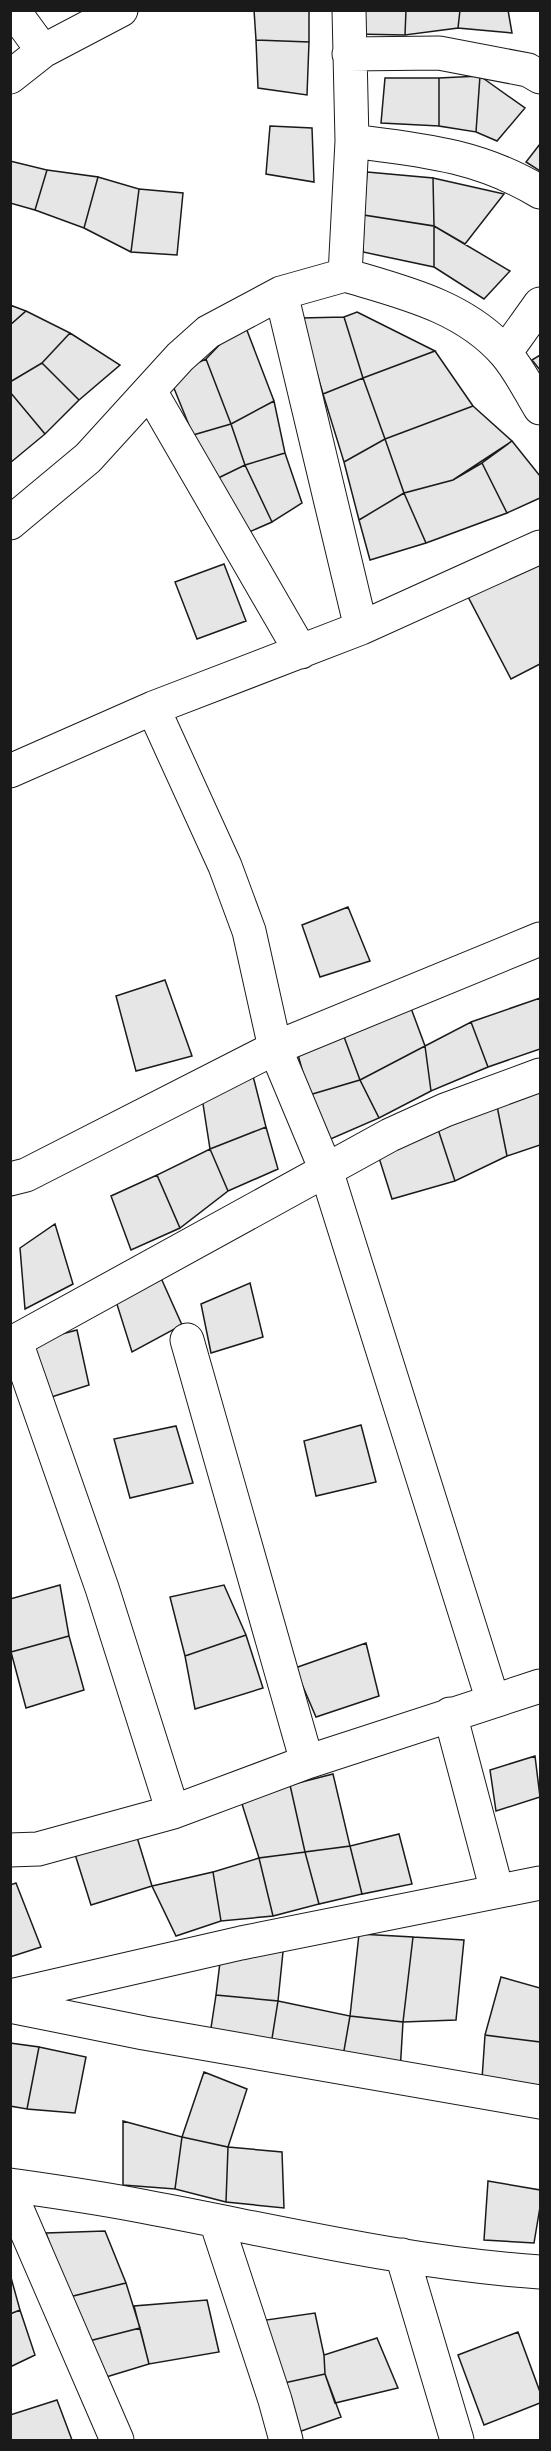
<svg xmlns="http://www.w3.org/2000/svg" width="551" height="2451" viewBox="0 0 551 2451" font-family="'DM Sans',sans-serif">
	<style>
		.building { fill: #e6e6e6; stroke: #1a1a1a; stroke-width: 1.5 }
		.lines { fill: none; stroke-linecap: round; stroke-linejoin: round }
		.street-casing { stroke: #1a1a1a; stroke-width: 35 }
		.street { stroke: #fff; stroke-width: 33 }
	</style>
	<rect width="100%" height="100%" fill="#fff"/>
	<path class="building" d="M254,10H309V42L256,40Z
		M357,10H406L405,35L355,34Z
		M406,10H460L458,28L405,35Z
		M460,10H508L512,33L458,28Z
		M256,40L309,42L307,95L258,88Z
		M480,76L476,132L439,126V78Z
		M480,76L525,108L497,141L476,132Z
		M385,78H439V126L381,123Z
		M270,126L312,128L314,182L266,174Z
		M540,144V171L526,162Z
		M10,161L47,170L35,210L10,203Z
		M47,170L98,177L84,228L35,210Z
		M367,172L433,178L434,226L364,215Z
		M98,177L139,189L131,252L84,228Z
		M433,178L504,194L465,244L434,226Z
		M139,189L183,193L177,255L131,252Z
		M364,215L434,226V267L363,252Z
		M434,226L510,271L484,299L434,267Z
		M10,305L26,311L10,325Z
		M26,311L70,333L42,363L10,382V325Z
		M357,312L435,351L363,378L344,317Z
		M344,317L363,378L323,394L301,318Z
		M243,320L274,401L231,424L206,359Z
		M70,333L120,365L79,400L42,363Z
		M435,351L473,406L385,439L363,378Z
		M540,355V370L532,360Z
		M206,359L231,424L193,435L169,376Z
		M42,363L79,400L45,434L10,392V382Z
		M363,378L385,439L344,462L323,394Z
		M10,392L45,434L10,463Z
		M274,401L285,453L245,465L231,424Z
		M473,406L512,441L453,480L404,493L385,439Z
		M231,424L245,465L210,482L193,435Z
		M385,439L404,493L359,520L344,462Z
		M512,441L540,476V498L507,513L482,463Z
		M285,453L302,503L272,522L245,465Z
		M482,463L507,513L426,543L404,493L453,480Z
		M245,465L272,522L240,536L210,482Z
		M404,493L426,543L370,560L359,520Z
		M540,552V664L511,679L465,591Z
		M224,564L246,621L197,639L175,582Z
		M348,907L370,961L320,977L302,925Z
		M165,980L192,1056L136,1071L116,996Z
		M540,998V1049L488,1067L471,1022Z
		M408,1000L425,1046L360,1080L340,1026Z
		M471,1022L488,1067L431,1091L425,1046Z
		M340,1026L360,1080L309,1095L294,1040Z
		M425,1046L431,1091L379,1118L360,1080Z
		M252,1072L266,1127L210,1149L201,1091Z
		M360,1080L379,1118L326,1141L309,1095Z
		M540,1085V1145L507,1156L495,1096Z
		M495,1096L507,1156L455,1181L435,1120Z
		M435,1120L455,1181L392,1199L375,1145Z
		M266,1127L278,1169L228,1191L210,1149Z
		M210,1149L228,1191L180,1228L157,1175Z
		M157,1175L180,1228L131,1250L111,1196Z
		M55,1224L73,1284L25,1309L20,1248Z
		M161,1278L182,1325L132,1352L115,1298Z
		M250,1283L263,1337L211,1353L201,1304Z
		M77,1330L89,1385L42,1400L24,1344Z
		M361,1425L376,1482L316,1496L304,1441Z
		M176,1426L193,1483L130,1498L114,1439Z
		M60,1585L69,1636L11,1652L10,1599Z
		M224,1585L246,1635L185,1656L170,1597Z
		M246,1635L263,1688L195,1709L185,1656Z
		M69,1636L84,1690L26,1708L11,1652Z
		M366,1643L379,1696L316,1717L295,1668Z
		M535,1756L540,1797L496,1811L490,1770Z
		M333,1774L350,1846L305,1852L290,1785Z
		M290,1785L305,1852L259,1858L242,1804Z
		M136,1834L152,1886L91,1905L74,1851Z
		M399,1834L412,1884L362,1894L350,1846Z
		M350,1846L362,1894L319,1904L305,1852Z
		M305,1852L319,1904L273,1916L259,1858Z
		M259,1858L273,1916L221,1921L213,1872Z
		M213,1872L221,1921L176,1936L152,1886Z
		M16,1883L41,1947L10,1957V1885Z
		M359,1934L413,1937L403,2022L350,2016Z
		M413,1937L464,1940L456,2020L403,2022Z
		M284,1942L278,2001L216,1995L221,1954Z
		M501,1977L540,1988V2042L485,2035Z
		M216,1995L278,2001L270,2051L209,2041Z
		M278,2001L350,2016L342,2062L270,2051Z
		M350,2016L403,2022L400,2072L342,2062Z
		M485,2035L540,2042V2086L482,2079Z
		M10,2043L39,2047L27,2109L10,2106Z
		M39,2047L86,2057L75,2113L27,2109Z
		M204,2072L247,2089L228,2147L182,2137Z
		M123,2121L182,2137L175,2189L123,2185Z
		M182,2137L228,2147L226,2202L175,2189Z
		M228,2147L282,2152L284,2208L226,2202Z
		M488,2181L540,2190V2207L534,2243L484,2240Z
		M105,2231L126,2283L69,2297L46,2233Z
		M10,2274L20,2310L10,2314Z
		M126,2283L140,2328L85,2342L69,2297Z
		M207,2300L219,2352L149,2364L134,2306Z
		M20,2310L35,2355L10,2367V2314Z
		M315,2313L324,2355L325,2374L284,2383L259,2321Z
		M140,2328L149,2364L93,2381L85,2342Z
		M518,2332L540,2392V2403L484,2425L458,2355Z
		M377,2338L398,2388L335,2403L325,2374L324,2355Z
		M325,2374L341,2417L293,2434L284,2383Z
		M57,2400L72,2440H10V2415Z"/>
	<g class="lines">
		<g class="street-casing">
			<path id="street" d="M13,10L43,51
				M349,10L352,141L345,275C402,292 464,306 505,353C519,369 529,390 540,408
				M349,54L439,53L528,70L540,77
				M10,77L43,51L121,10
				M352,141C422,150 479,155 540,192
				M281,293L361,628
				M505,353L540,304
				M150,391L301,652
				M10,523L88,458L180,357L208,332L281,293L345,275
				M153,708L225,866L249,931L275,1048L326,1170L493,1701
				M10,771L153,708L361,628L540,547
				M10,1179L26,1175L275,1048L540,939
				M187,1340L307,1762
				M16,1342L102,1588L173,1812
				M10,1344L390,1135L445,1110L540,1075
				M450,1714L497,1891
				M10,1850L38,1849L173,1812L307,1762L540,1686
				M10,1996L241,1943L540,1883
				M10,2006L144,2033L540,2102
				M10,2185C52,2191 95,2197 136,2205C271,2230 404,2263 540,2272
				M10,2193L117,2440
				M216,2221L275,2400L286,2440
				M402,2255L457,2440"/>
		</g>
		<use href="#street" class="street"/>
	</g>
	<rect width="551" height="2451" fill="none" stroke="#1a1a1a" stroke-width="24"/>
</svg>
